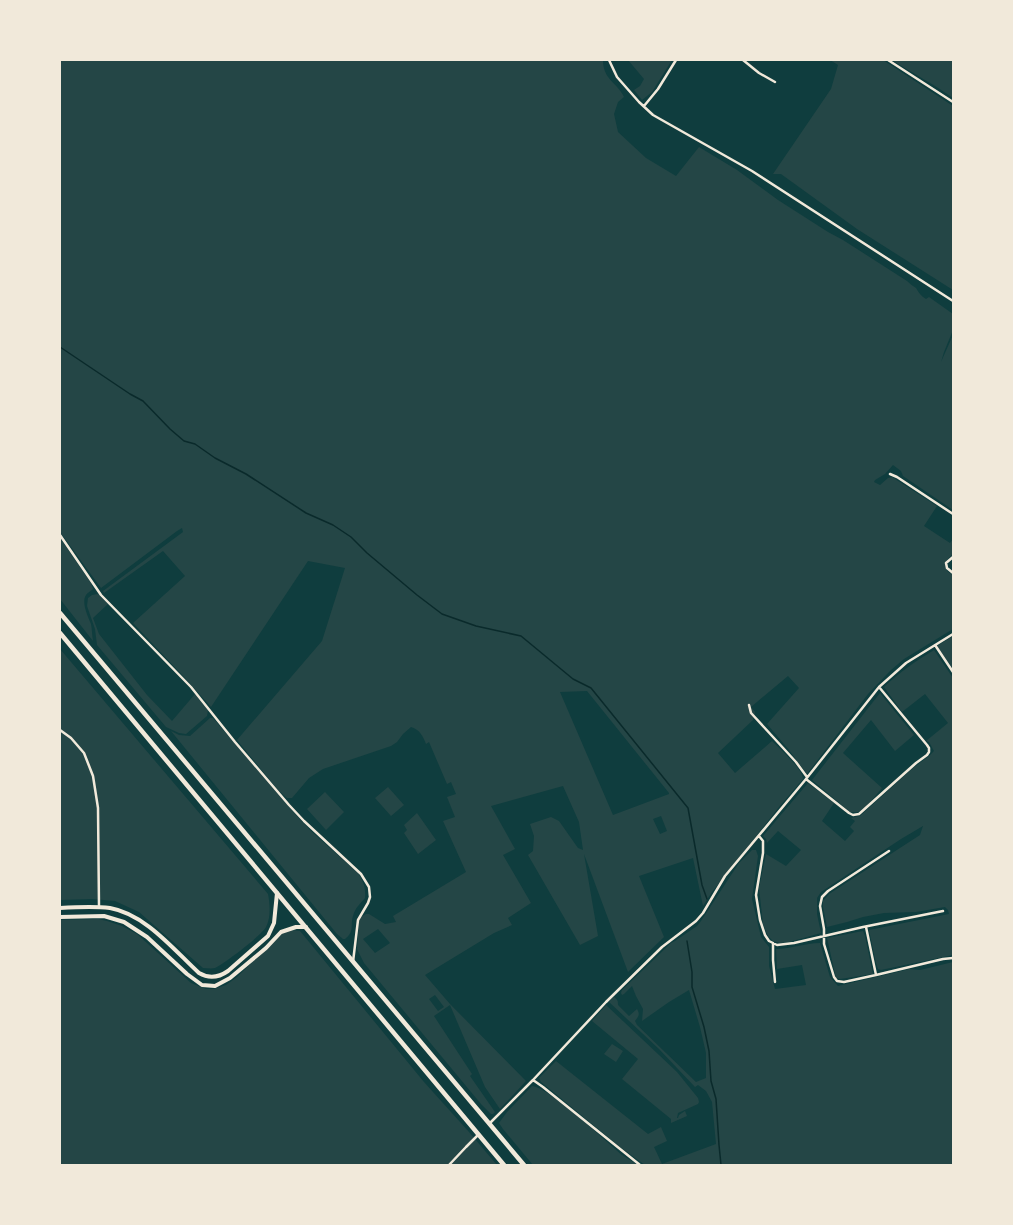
<svg xmlns="http://www.w3.org/2000/svg" width="1013" height="1225" viewBox="0 0 1013 1225" font-family="'Exo 2',sans-serif">
	<style>
		.green { fill: #244646; fill-rule: evenodd }
		.lines { fill: none; stroke-linecap: round; stroke-linejoin: round }
		.stream { stroke: #0a2a2b; stroke-width: 1.5 }
		.minor { stroke: #f1e9da; stroke-width: 2.5 }
		.secondary { stroke: #f1e9da; stroke-width: 4 }
		.trunk { stroke: #f1e9da; stroke-width: 4.5 }
	</style>
	<rect width="100%" height="100%" fill="#0f3d3e"/>
	<path class="green" d="M60,60H603C603,80 617,82 624,97L618,102L614,114L618,132L646,158L676,176L699,147L737,170L778,200L828,232L843,240L907,281C910,284 913,286 916,288C919,293 921,296 926,299L929,297L953,314V330L944,352L941,362L953,335V510L903,476L901,471L893,465L885,474L875,480L874,482L880,485L888,478L892,477L937,506L924,526L950,543L953,539V554L947,560L945,565L947,571L953,575V629L904,659L891,670L868,694L807,774L789,750L767,724L799,688L788,676L751,707L755,712L753,720L718,753L735,773L772,741C780,749 803,769 803,779L779,807L712,892L703,906L693,858L639,876L664,937L628,972L584,854L598,936L580,945L528,855L533,851L534,836L530,824L551,817L559,821L578,848L583,850L579,822L563,786L491,806L515,849L503,855L531,903L508,918L512,925L494,933L425,975L450,1004L526,1081L500,1109L485,1087L450,1005L434,1016L472,1074L470,1076L495,1112L493,1114H491L481,1104L364,963L357,949L359,921L361,917L366,914H369L385,924L396,922L393,916L466,872L443,821L455,817L447,797L456,794L451,782L447,784L429,742L426,744C423,736 420,730 411,727L403,734L397,742L391,746L323,769L309,778L292,798H287L278,790L237,740L322,641L345,568L308,561L211,707L185,678L133,623L185,576L163,551L104,593L103,591L183,532L182,528L177,531L101,588L60,532ZM587,691L669,793V794L613,815L560,692ZM661,816L667,831L660,834L653,819ZM378,929L390,943L375,953L363,939ZM435,995L444,1007L438,1011L429,999Z
		M628,60H672L652,92L642,100L634,90L640,86L644,79Z
		M830,60H883L953,106V290L857,229L781,174H773L831,89L838,65Z
		M892,60H953V98C934,84 912,73 892,60Z
		M60,538L91,583L93,589C91,591 87,593 86,595C81,602 88,617 91,624C92,629 92,635 93,641L60,599Z
		M98,594L108,604L93,618L99,634L147,695L172,721L195,694L208,710L207,716L186,734L179,733L166,727L97,645L95,629L87,606L88,598L92,595Z
		M953,636V669L937,646Z
		M60,649L268,894C270,904 271,918 266,927C261,936 225,963 215,968C211,969 207,968 203,968L139,912L115,901L92,899L60,900Z
		M934,650L953,678V955L881,970L878,969L876,963L869,930L949,914L948,910L945,907L916,912L884,913L863,917L847,922L827,927L823,907V901L829,894L920,835L923,826L901,839L821,892L817,898V914L821,933L789,942L780,943L773,941L768,936L763,924L759,888L766,854L786,866L801,850L778,831L767,843L766,839L763,836L808,783L834,803L822,821L845,841L854,831L850,827L855,821L851,818L860,816L913,768L929,756L934,751L929,742L926,741L948,723L925,694L902,712L884,687C900,672 916,661 934,650Z
		M880,693L914,735L895,751L871,720L843,753L882,788L867,806L858,812H850L812,780Z
		M210,718H213L296,815L311,831L358,873C363,881 366,887 365,898C360,904 355,908 353,916C350,926 355,931 345,939H343L337,934L171,731L179,735L190,736Z
		M388,787L404,805L391,816L375,798Z
		M325,792L344,812L326,830L307,809Z
		M417,813L436,840L418,854L404,833L407,830L404,825Z
		M752,850H756L758,856L752,899L761,937L769,947V966L775,989L806,985L802,965L777,969L776,949C791,949 805,943 820,943L830,977L838,986L910,969L920,970L953,962V1165H645L620,1147L541,1082L539,1078L556,1061L648,1134L661,1127L667,1141L654,1147L662,1164L716,1144L712,1102L706,1091L698,1085L695,1087L659,1049L609,1002L612,998L614,997C618,1000 618,1001 618,1005L629,1016L637,1009C640,1014 639,1016 635,1021L637,1025L696,1082L706,1078V1053L700,1027L689,990L669,1002L642,1021L643,1009L636,996L632,986L624,994L622,995L621,993L622,990L671,943L675,941L697,926L701,921L739,863Z
		M98,919L107,921L122,926L137,934L191,983L206,989H214L226,985L237,977L283,932L292,930L300,931L424,1082L469,1132L497,1165H60V920Z
		M863,931L865,936L873,974L840,979L836,978L827,938Z
		M606,1005L677,1072L698,1098L699,1102L698,1104L678,1113L677,1118H678L679,1115L685,1111L687,1116L671,1123V1119L622,1079L638,1059L592,1021Z
		M612,1044L623,1051L616,1062L604,1054Z
		M532,1086C547,1086 607,1142 622,1155C627,1158 633,1162 638,1165H533L503,1129L499,1123L507,1112Z"/>
	<g class="lines">
		<path class="stream" d="M60,347L130,394L143,401L170,429L184,441L195,444L215,458L246,474L306,513L333,525L351,537L367,553L417,595L442,614L476,626L521,636L573,679L591,688L688,808L702,885L707,899
			M687,941L692,972V987L704,1027L709,1051L711,1081L716,1099L719,1145L721,1165"/>
		<path class="minor" d="M609,60L617,77L639,102L653,115L752,171L953,301
			M743,60L759,73L775,82
			M888,60L953,102
			M644,106L658,89L676,60
			M890,474L897,477L953,514
			M60,535L101,595L191,687L235,742L289,805L304,821L361,874L369,887L370,897L368,903L358,920L353,962
			M953,557L946,563L947,568L953,573
			M935,645L953,672
			M749,705L751,713L796,762L807,777
			M60,730L71,738L84,753L93,776L98,808L99,907
			M806,779L849,813L853,815L859,814L916,763L927,755L929,752V748L927,745L879,687
			M759,836L763,841V853L756,895L760,920L765,935L769,941L777,945L794,943L863,927L943,911
			M866,927L876,975L844,982L837,981L834,977L824,944V929L820,906L822,897L828,891L889,851
			M773,943V960L775,982
			M876,975L943,959L953,958
			M533,1080L543,1087L640,1165
			M490,1123L533,1080L606,1002L662,947L696,921L703,913L725,876L806,779L879,687L906,663L953,634
			M449,1165L466,1147L478,1135"/>
		<path class="secondary" d="M60,908C76,907 94,906 110,908C145,914 174,950 199,973C209,979 218,978 228,971L268,936L274,923L277,893
			M60,917L104,916L124,922L147,937L187,974L202,985L215,986L230,978L266,948L281,932L296,927H306"/>
		<path class="trunk" d="M60,613L524,1165
			M60,633L504,1165"/>
	</g>
	<rect width="1013" height="1225" fill="none" stroke="#f1e9da" stroke-width="122"/>
</svg>
